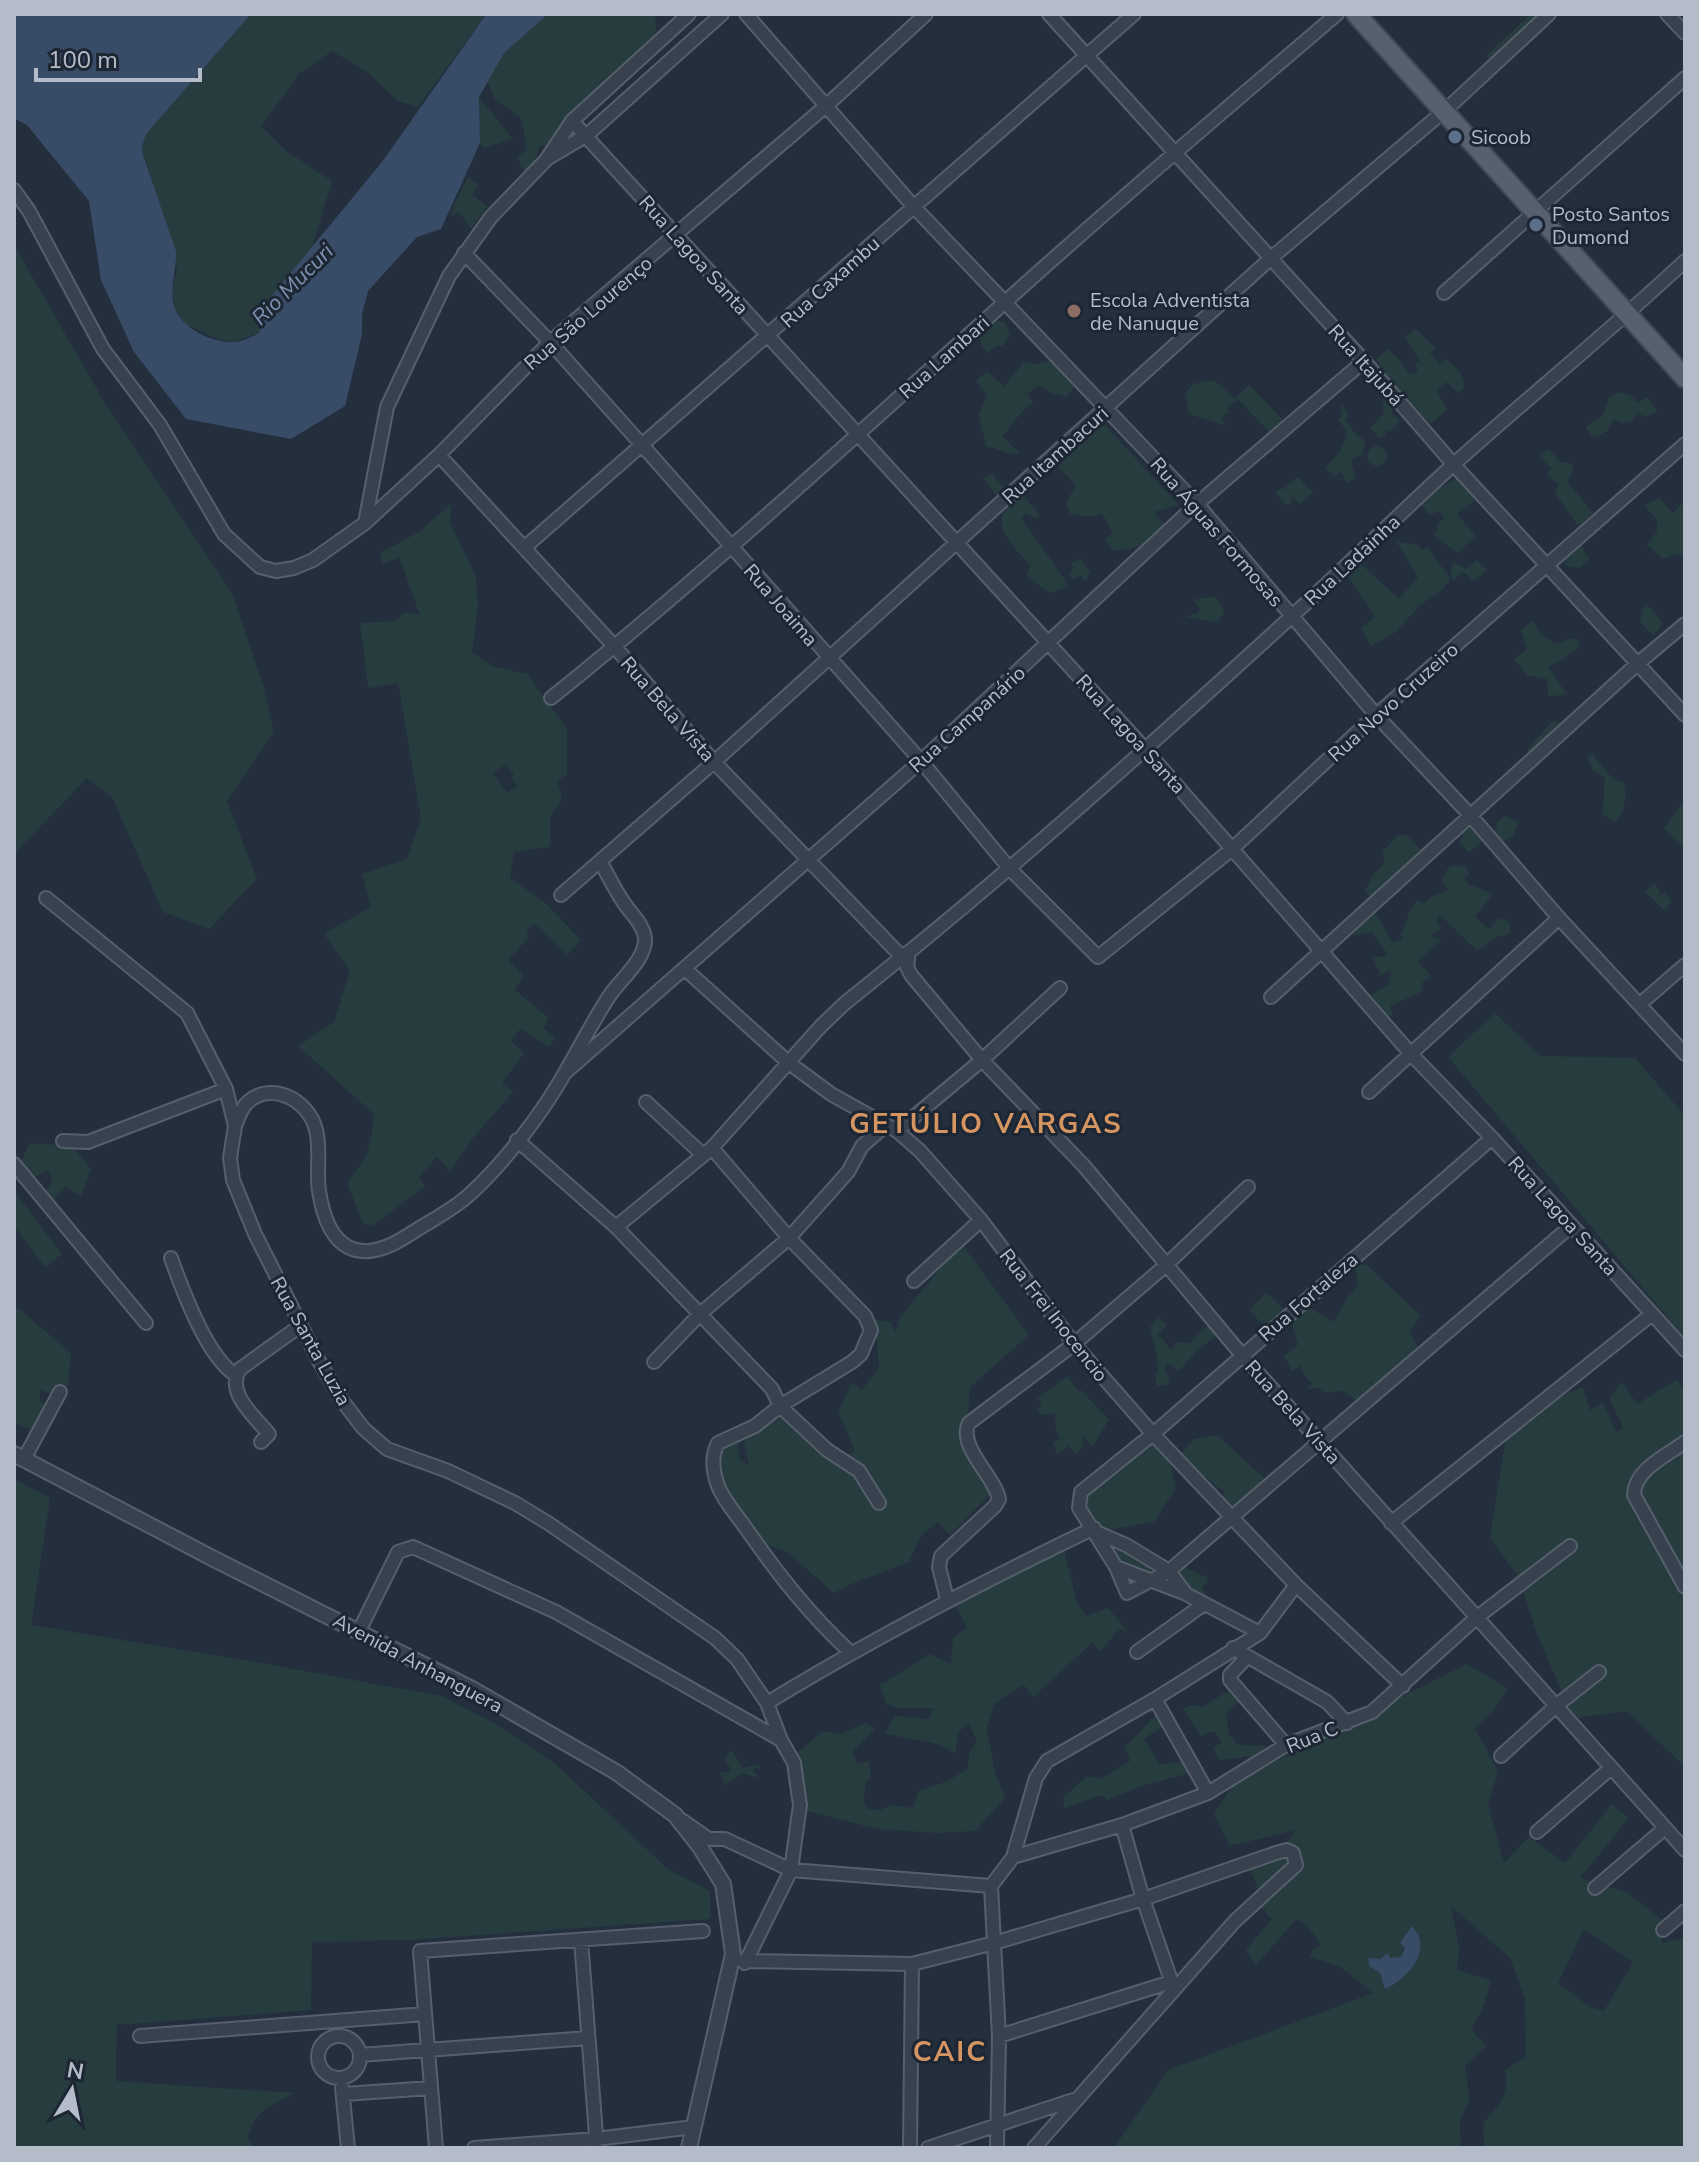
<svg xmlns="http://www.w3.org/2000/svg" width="1699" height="2162" viewBox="0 0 1699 2162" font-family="'Nunito Sans',sans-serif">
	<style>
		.green { fill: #263c3f; fill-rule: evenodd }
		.water { fill: #394c67 }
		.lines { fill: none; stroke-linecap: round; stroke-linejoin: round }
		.minor-casing { stroke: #565f6c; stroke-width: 16 }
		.tertiary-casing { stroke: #565f6c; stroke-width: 18 }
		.primary-casing { stroke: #414a57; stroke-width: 22 }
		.minor { stroke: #38414e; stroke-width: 12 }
		.tertiary { stroke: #38414e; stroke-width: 14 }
		.primary { stroke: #56606e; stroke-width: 18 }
		.service-dot { fill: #5c6f8a; stroke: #1d2633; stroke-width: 3 }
		.education-dot { fill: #8d6e63; stroke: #1d2633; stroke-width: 3 }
		.labels { text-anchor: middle; stroke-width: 6; stroke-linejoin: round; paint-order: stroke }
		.poi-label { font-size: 20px; fill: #b4bcc9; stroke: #1d2633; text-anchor: start }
		.street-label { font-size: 20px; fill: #b4bcc9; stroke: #1d2633 }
		.water-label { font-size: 22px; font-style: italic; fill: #7c92b1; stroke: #1d2633 }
		.district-label { font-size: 28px; font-weight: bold; letter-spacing: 2px; fill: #d59563; stroke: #1d2633 }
	</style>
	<rect width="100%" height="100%" fill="#242f3e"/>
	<path class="green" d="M251,14H486L418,107L398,101L367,72L332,51L299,74L261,126L286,151L332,181L312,248L279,287L259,333L234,342L220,340L183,323L175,309L172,291L177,267L174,246L143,155L142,145L147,133Z
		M548,14H655L656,31L651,44L620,69L550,146H539L534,166L525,173L517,158L527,149L521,118L495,99L487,81L504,53Z
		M1531,14H1543L1493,63L1486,56Z
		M479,97L513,139L484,148L480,143Z
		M468,177L479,185L472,195L488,206L471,228L459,212L451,216L454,205Z
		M14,245L106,405L232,593L264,688L274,732L227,801L257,879L209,929L163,912L112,797L87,778L14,854Z
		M992,320L1005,322L1010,334L1003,346L998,345L987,353L981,344L980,334Z
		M1416,329L1436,349L1430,353L1440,364L1446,359C1456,368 1464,373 1464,388L1458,393L1447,382L1437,391L1447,409L1431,424L1385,382L1387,376L1376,359L1387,349L1397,357L1410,375L1418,372L1415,364L1420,361L1405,338Z
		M1051,360L1074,387L1066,397L1052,393L1039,385L1027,394L1033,402C1021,410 1013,424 1003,436L1020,454C1006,455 999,448 986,446L979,414L987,395L976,381L987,371L1004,386L1024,362L1036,364Z
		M1214,380L1237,400L1228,407L1229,412L1221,417L1225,425L1188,414L1186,392L1193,384Z
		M1249,385L1284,421L1269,432L1236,397Z
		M1617,392L1630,395L1638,403L1647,397L1658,411L1645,417L1637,412L1632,421L1622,423L1613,419L1607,431L1594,438L1585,427L1603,415L1609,397Z
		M1387,400H1394L1398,412L1392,409V413L1400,421L1390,432L1386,430L1385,436L1379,438L1370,428L1384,413L1382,403Z
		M1340,406H1343L1349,417L1345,420L1357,436L1366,441L1362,455L1351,460L1355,478L1347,483L1341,472L1334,476L1325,467C1336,459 1345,445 1347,432L1338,419L1343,414Z
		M1103,423L1179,505L1154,512L1166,526C1148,544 1137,550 1112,550L1105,539L1113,533L1102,513L1094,517L1070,514L1066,503L1076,485L1054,463Z
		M1367 456a10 10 0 1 1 20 0a10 10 0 1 1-20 0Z
		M1549,449L1560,462L1571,463L1574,470L1567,481L1593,513L1578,526L1555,493L1559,485L1546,474L1552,469L1539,456Z
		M991,473L1006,490L997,497L983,478Z
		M1460,476L1477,499L1457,514L1476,536L1457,553L1433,535L1438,529L1437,524L1445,518L1439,511L1430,515L1420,504L1414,508L1416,490L1426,479L1443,487Z
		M1298,477L1313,493L1299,504L1291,496L1292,503L1287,506L1275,492L1282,488L1287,492L1284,488Z
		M1020,492L1040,515L1036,519L1025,513L1022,519L1069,586L1049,593L1027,576L1030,565C1006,538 985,521 1020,492Z
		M1659,498L1673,513L1685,499V559L1677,553L1664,559L1647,545L1657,531V519L1644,506Z
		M451,504L450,523L476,577L478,605L472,652L492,666L527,674L567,729V774L557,781L562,797L559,802H561L550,816V847L514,852L510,878L543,901L581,940L567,955L534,923L526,931L530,936L508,960L524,976L515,990L549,1018L543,1028L555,1038L549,1047L520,1029L511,1041L524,1053L502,1083L513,1092L473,1138L450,1171L437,1157L419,1177L425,1186L372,1226L363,1224L347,1183L367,1155L375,1115L298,1046L334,1022L350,970L324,934L371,907L362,874L407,859L421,819L398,683L368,688L360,623L395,621L405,612L420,615L399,557L383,564L380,553L419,532ZM505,765L514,775L511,778L518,786L507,793L493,773Z
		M1396,541L1418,545L1423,550L1427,547L1450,578L1443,589L1419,606L1396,632L1371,646L1361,628L1375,616L1348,577L1358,561L1399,599L1418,577Z
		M1583,546L1584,552L1590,559L1580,568L1567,566L1564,562L1570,549Z
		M1081,559L1090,572L1086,581L1081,576L1073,579L1068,575L1074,568L1071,564Z
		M1477,560L1487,570L1473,581L1463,571L1453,581L1450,569L1454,562L1466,569Z
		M1215,596L1223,608L1224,614L1217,622L1183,617L1198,613L1200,608L1193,600Z
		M1648,605L1663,624L1653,635L1640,622L1643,608Z
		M1533,621L1541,634L1555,644L1573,638L1579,640L1578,648L1557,663L1548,666L1567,695L1548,696L1547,679L1528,676L1514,659L1527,649L1521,630Z
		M1551,722H1564L1528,760V749Z
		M1592,754L1614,780L1623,782C1629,792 1624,812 1616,822L1602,814L1605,778L1594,772L1587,757Z
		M1685,798V850L1664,829Z
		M1505,816L1518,822L1514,835L1500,844L1488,831L1497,829V821Z
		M1473,822L1484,835L1479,846L1468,852L1459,842L1463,837L1461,832Z
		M1398,835H1406L1423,852L1372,900L1365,891L1372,876L1385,862L1382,852Z
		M1456,865L1459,867L1464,865L1470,873L1464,878L1470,886L1474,885L1492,895L1475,917L1489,929L1500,918L1510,922V933L1497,937L1477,951L1440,915L1436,920L1441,929L1430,936L1441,940L1418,961L1431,976L1421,984L1423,991L1390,1006L1393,1015L1384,1017L1367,998L1389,984L1391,969L1381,975L1372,956L1387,957L1385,950L1372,932L1354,935L1358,921L1372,908L1393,943L1402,940L1401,933C1410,921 1404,912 1418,900L1423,904L1431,897L1448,890L1441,879L1449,867Z
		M1655,883L1661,893L1659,896L1665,892L1672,901L1665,911L1645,892Z
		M1495,1013L1540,1056L1635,1058L1685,1116V1338L1448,1057Z
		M29,1143L72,1146L91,1169L81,1196L66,1187L50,1204L43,1195L52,1182L49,1170L35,1177L20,1165Z
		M14,1191L62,1254L45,1267L14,1226Z
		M961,1243L1029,1335L970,1387L968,1417L958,1429L992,1493L950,1535L937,1522L920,1537L909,1562L849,1585L834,1593L787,1552L761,1542L724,1486L718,1459L722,1446L738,1437L739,1459L749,1465L743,1436L781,1411L809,1426L844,1456L855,1451L838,1412L852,1383L862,1390L879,1367L875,1320L890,1322L896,1332L899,1319Z
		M1366,1264L1421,1316L1409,1332L1421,1353L1359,1402L1343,1391L1326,1393L1317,1388L1307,1389L1312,1383L1303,1374L1301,1366L1292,1371L1284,1356L1298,1345L1291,1321L1308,1307L1334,1322L1348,1297L1358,1286L1355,1266Z
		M1266,1293L1284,1309L1266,1328L1249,1310Z
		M18,1308L71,1353L68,1387L52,1394L40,1390V1401L48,1407L36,1431L14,1423V1312Z
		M1159,1317L1167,1325L1157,1335L1162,1338L1171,1350L1177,1342L1189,1343L1208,1326L1218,1334L1198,1350L1179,1371L1169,1363L1164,1368L1170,1381L1167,1385L1157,1386L1155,1375L1159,1368L1150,1327Z
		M1067,1376L1079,1391L1081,1390L1109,1420L1092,1447L1081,1434L1084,1445L1077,1454L1068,1446L1057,1455L1053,1443L1060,1439L1056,1429L1055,1413L1042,1415L1036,1410L1042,1406L1037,1399Z
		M1676,1380L1685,1390V1767L1627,1711L1578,1718L1568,1707L1536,1631L1519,1578L1490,1537L1507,1430L1549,1401L1583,1387L1590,1411L1603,1402L1616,1432L1623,1427L1609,1398L1622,1382L1637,1404Z
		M1217,1435L1265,1479L1236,1515L1222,1502L1224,1492L1200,1473L1197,1476L1178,1456L1194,1439Z
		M1154,1441L1169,1457L1176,1488L1154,1522L1103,1531L1083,1499Z
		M14,1479L50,1498L31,1625L267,1664L441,1696L498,1725L552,1761L669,1870L710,1891V1919L408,1940L312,1942L311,2010L117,2025L116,2081L294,2093C270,2107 255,2109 248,2138L254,2148H14Z
		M1103,1539L1152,1564L1150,1577L1118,1564Z
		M1064,1549L1077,1604L1087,1616L1108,1608L1129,1633L1119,1629L1101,1651L1092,1643L1033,1697L1024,1685L994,1704L987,1729L995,1773L1005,1798L975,1831L938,1833L877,1829L807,1811L799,1784L797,1753L823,1731L841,1734L865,1723L875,1729L852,1752L857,1764L869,1761L871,1778L866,1781L864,1800L867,1809L880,1810L891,1805L913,1808L918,1791L948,1781L968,1768L969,1754L977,1741L969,1724L959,1731L955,1754C935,1738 910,1741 885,1733L895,1716L930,1719L933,1708H899L886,1704L880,1685L930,1654L951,1664L953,1638L967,1628L953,1601Z
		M1188,1559L1190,1562L1186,1568L1206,1577L1208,1582L1202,1587L1206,1595L1199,1597L1186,1594L1173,1571Z
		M1467,1664L1508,1689L1493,1711L1475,1728L1498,1772L1488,1805L1504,1863L1529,1837L1565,1863L1612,1804L1629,1818L1580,1878L1626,1892L1662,1920V1943L1685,1937V2148H1484L1483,2123C1500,2104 1510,2096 1505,2070L1526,2057L1525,1998L1510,1958L1451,1906L1459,1948L1457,1970L1491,1980L1483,2008L1471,2029L1486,2046L1465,2066L1470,2100L1460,2119L1461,2148H1114L1168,2070L1373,1993L1339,1966L1310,1957L1313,1950L1321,1945L1306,1924L1296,1920L1256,1965L1246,1950L1272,1919L1259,1906L1256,1882L1249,1869L1275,1858L1296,1830L1230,1846L1214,1814L1233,1785L1321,1737ZM1412,1927L1398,1984L1369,1966L1368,1959H1380L1389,1954V1958L1401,1957L1405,1948L1400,1943ZM1584,1929L1633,1962L1604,2011L1590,2007L1558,1983Z
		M1229,1690L1240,1701L1226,1712L1229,1734L1238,1745L1265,1746L1264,1755L1219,1760L1213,1748L1222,1742L1214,1731L1201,1736L1183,1709L1192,1705L1203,1707Z
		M1159,1711L1164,1726L1144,1739L1159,1764L1182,1762L1190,1773L1141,1786L1108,1800L1102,1795L1064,1808L1063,1798L1087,1776L1101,1779L1130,1761L1125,1747Z
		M731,1750L743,1768L759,1764L760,1769L755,1768L753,1771L760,1778L742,1773L725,1785L720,1773L732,1772L725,1759Z"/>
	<path class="water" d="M14,14H251L147,133L142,145L143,155L176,251C177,269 169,288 174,306C180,328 214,344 235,342C244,341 251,337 259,333L270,298L382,162L485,16L548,14L504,53L479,97L480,143L441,229L417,237L368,291L362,314V334L345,406L291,439L186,419L134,352L101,280L89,201L27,125L14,118Z
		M1412,1926C1414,1930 1418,1933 1419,1937C1426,1959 1403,1982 1385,1989L1380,1973L1369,1966L1368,1958L1380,1959L1388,1953L1390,1958L1401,1957L1405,1948L1400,1943Z"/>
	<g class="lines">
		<g class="minor-casing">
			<path id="minor" d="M746,14L914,207L1197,504L1376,715L1470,815L1559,918L1685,1054
				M1049,14L1364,361L1454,465L1685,715
				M1667,14L1685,33
				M572,121L1144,748L1411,1054L1492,1138L1685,1350
				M548,158L587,135L722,14
				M14,190L29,211L103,349L160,425L224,534L260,567L276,571L294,568L313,560L365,523L439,455L550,342L827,105L926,14
				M464,253L550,342L642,445L921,761L1009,868L1098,957L1232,849L1366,724L1685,444
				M1685,261C1610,331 1530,396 1454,464C1399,514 1346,567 1291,617C1166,731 1040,845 909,952L907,967L911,975L982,1060L1084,1166L1242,1355L1685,1850
				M1444,293L1685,78
				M439,455L615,647L714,762L902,957
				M365,523L387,407L449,276L491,217L546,160L572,121L689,14
				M524,548L1134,14
				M551,698C707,573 854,437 1003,304C1112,205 1225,110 1337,14
				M561,895L714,762L1270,259L1451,105L1549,14
				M46,898L187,1013L226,1089L235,1126L230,1158L233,1180L255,1234L319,1361L341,1399L363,1428L387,1449L448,1471L515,1503L548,1523L715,1638L737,1659L767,1703L781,1740L794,1763L800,1805L791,1870L745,1963
				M685,969L789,1063L831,1094L897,1131L920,1151L981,1220L1074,1344L1153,1434L1296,1585L1403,1686
				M1271,997L1636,665L1685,624
				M1640,1004L1685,965
				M566,1072L921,761L1197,504L1364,361
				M1369,1092L1559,918
				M646,1102L703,1155
				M235,1126C238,1119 241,1109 246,1104C270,1079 309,1100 316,1130C321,1150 316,1171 319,1191C328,1250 359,1268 410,1234C430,1221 453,1210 470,1194C506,1161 544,1111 567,1069C581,1045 594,1019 610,995C620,980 646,959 645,939C644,925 632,915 624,903C615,890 608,875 600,861
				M897,1131L982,1060L1060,988
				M1492,1138L1153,1434L1081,1492L1079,1508L1116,1567L1127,1593L1169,1571L1571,1226
				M517,1140L616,1227L772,1389L780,1406L827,1450L859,1471L879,1503
				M63,1141L88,1142L226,1089
				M712,1148L789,1238L865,1316L871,1330L861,1354L852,1362L780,1406L755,1426L718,1443C711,1456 713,1472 718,1486C724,1501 736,1514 745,1527C778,1574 808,1613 850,1652
				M14,1164L146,1323
				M616,1227L712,1148L821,1026L844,1004L907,953
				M171,1258C182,1289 207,1358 236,1375
				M914,1281L981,1220
				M654,1362L700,1314L789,1238L848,1172L862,1146L886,1125
				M261,1442L269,1434C254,1416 225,1392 240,1369L300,1326
				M1685,1442C1666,1456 1634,1470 1634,1495L1685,1587
				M24,1459L60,1392
				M1391,1523L1652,1314
				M1096,1532L1126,1545L1169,1571L1186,1594L1260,1633
				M1116,1567L1184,1593
				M947,1599L939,1567L941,1556L995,1506L999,1499C994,1475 957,1446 969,1423L1074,1344L1165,1266L1248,1187
				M359,1631L398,1552L413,1547L556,1612L781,1740
				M1233,1648L1327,1702L1347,1723
				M1137,1652L1204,1604
				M1247,1657L1230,1675V1680L1286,1745
				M1155,1699L1208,1793
				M767,1703C873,1638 982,1582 1094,1528
				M1501,1756L1557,1705L1599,1672
				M683,1821L709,1839H725L791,1870L991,1886
				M1122,1825L1143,1899L1173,1986
				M1537,1832L1611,1768
				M1013,1857L1122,1825L1208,1793L1286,1745L1372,1712L1476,1618L1570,1546
				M991,1886L1013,1857L1036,1778L1047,1761L1155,1699L1260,1633L1296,1585
				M991,1886L999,2036L997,2148
				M1595,1888L1665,1828
				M1663,1930L1685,1911
				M581,1940L597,2148
				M742,1961L912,1964L994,1943L1143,1899L1276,1853L1287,1850L1293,1853L1296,1865L1235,1921L1034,2148
				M140,2036L425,2014
				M999,2036L1171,1982
				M318 2057a21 21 0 1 1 42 0a21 21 0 1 1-42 0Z
				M360,2055L588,2038
				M342,2088L348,2148
				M344,2094L431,2088
				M436,2148L420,1951L703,1931
				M474,2148L596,2139L694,2127
				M910,2148L912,1964
				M928,2148L1073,2100"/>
		</g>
		<g class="tertiary-casing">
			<path id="tertiary" d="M14,1454L214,1559L472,1689L616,1772L675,1815L700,1847L723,1884L733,1954L689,2148"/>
		</g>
		<g class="primary-casing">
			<path id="primary" d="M1356,14L1685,378"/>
		</g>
		<use href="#minor" class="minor"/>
		<use href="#tertiary" class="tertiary"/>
		<use href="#primary" class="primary"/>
	</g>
	<g class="service-dot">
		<circle cx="1455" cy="137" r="8"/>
		<circle cx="1536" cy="225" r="8"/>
	</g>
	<circle class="education-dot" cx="1074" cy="311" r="8"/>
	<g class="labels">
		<g class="poi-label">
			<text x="1471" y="144">Sicoob</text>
			<text x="1552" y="221">Posto Santos<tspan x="1552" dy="23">Dumond</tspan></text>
			<text x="1090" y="307">Escola Adventista<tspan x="1090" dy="23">de Nanuque</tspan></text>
		</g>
		<g class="street-label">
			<text transform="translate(694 255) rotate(48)" y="7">Rua Lagoa Santa</text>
			<text transform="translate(830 282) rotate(-42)" y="7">Rua Caxambu</text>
			<text transform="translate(588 313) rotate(-41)" y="7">Rua São Lourenço</text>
			<text transform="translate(944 357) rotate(-42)" y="7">Rua Lambari</text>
			<text transform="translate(1366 365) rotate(48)" y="7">Rua Itajubá</text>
			<text transform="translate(1055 455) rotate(-42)" y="7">Rua Itambacuri</text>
			<text transform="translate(1217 532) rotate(49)" y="7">Rua Águas Formosas</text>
			<text transform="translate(1352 560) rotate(-43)" y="7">Rua Ladainha</text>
			<text transform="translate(781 605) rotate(49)" y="7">Rua Joaima</text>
			<text transform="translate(1393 702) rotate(-42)" y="7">Rua Novo Cruzeiro</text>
			<text transform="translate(668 709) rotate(49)" y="7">Rua Bela Vista</text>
			<text transform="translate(967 719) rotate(-42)" y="7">Rua Campanário</text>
			<text transform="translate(1131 734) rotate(48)" y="7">Rua Lagoa Santa</text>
			<text transform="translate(1563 1216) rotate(48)" y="7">Rua Lagoa Santa</text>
			<text transform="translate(1308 1297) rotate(-41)" y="7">Rua Fortaleza</text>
			<text transform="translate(1054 1315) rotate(52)" y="7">Rua Frei Inocencio</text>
			<text transform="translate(311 1341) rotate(61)" y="7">Rua Santa Luzia</text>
			<text transform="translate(1293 1412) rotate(48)" y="7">Rua Bela Vista</text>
			<text transform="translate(418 1663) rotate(28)" y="7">Avenida Anhanguera</text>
			<text transform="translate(1312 1737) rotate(-22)" y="7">Rua C</text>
		</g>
		<g class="water-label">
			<text transform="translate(292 284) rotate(-45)" y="8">Rio Mucuri</text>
		</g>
		<g class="district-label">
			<text x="986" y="1133">GETÚLIO VARGAS</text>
			<text x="950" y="2061">CAIC</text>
		</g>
	</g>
	<rect width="1699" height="2162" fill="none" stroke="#b4bcc9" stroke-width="32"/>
	<g transform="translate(72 2090) rotate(10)" stroke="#1d2633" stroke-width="6" paint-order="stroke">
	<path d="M0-6L14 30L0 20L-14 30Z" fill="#b4bcc9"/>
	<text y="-12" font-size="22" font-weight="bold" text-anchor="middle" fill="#b4bcc9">N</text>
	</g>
	<path d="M36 68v12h164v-12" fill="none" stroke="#b4bcc9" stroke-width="4"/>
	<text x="48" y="68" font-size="24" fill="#b4bcc9" stroke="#1d2633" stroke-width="6" paint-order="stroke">100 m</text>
</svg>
